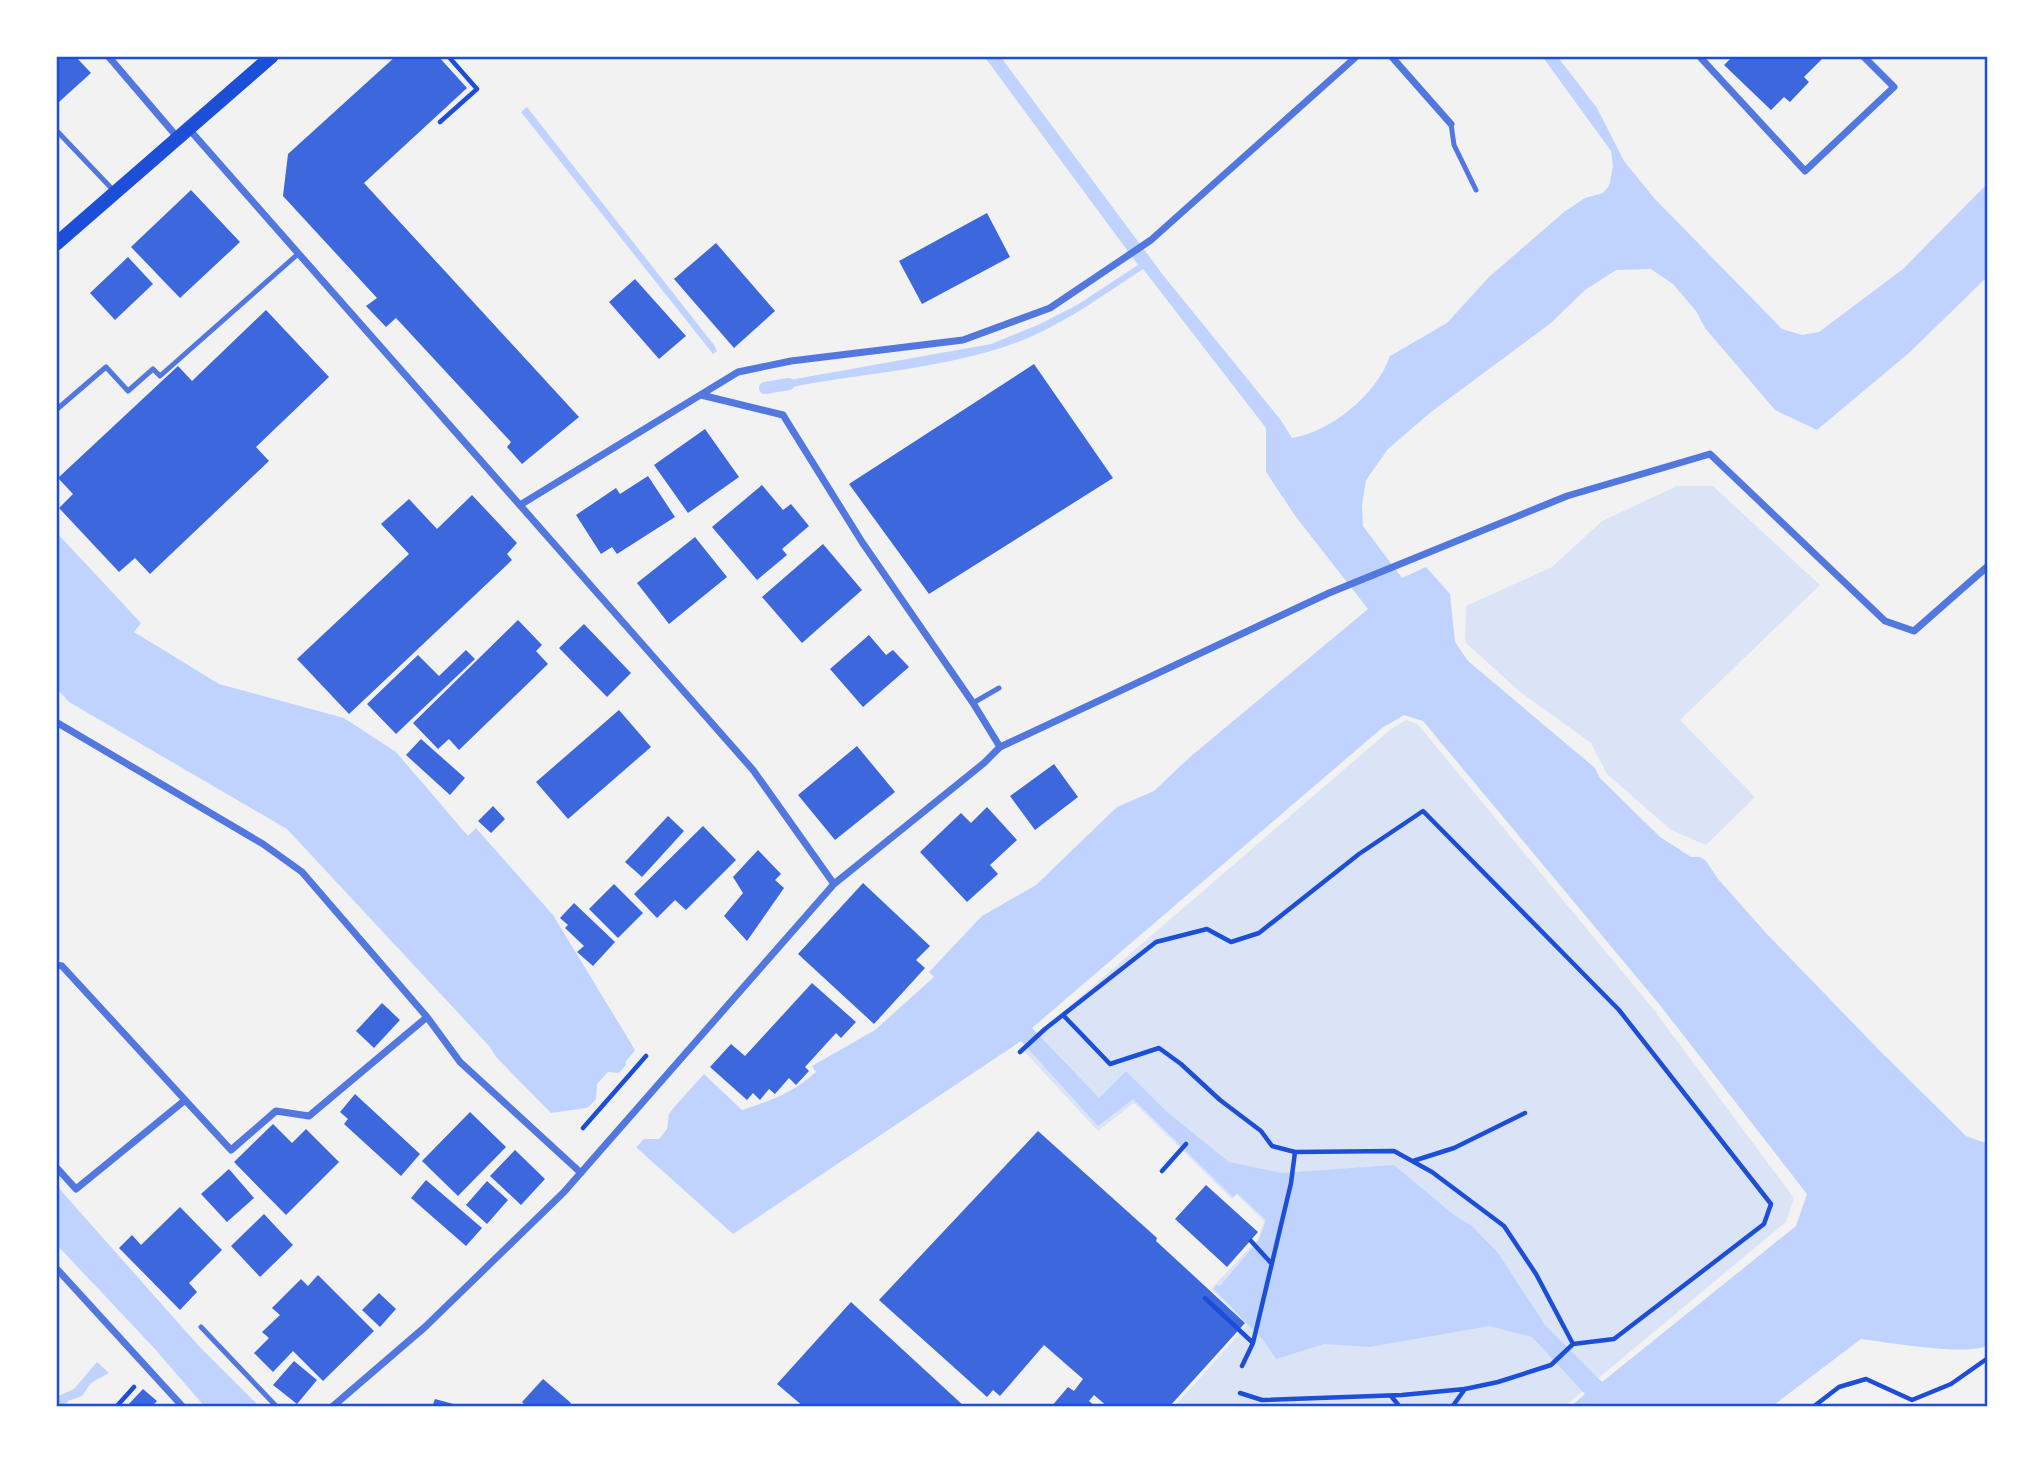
<svg xmlns="http://www.w3.org/2000/svg" width="2044" height="1463" viewBox="0 0 2044 1463" font-family="'Work Sans',sans-serif">
	<style>
		.green { fill: #dbe4f7 }
		.water { fill: #bfd3fe; fill-rule: evenodd }
		.pier { fill: #f2f2f2 }
		.lines { fill: none; stroke-linecap: round; stroke-linejoin: round }
		.stream { stroke: #bfd3fe; stroke-width: 12 }
		.building { fill: #3d67dc }
		.path { stroke: #1d4ed8; stroke-width: 4.5 }
		.service { stroke: #5277de; stroke-width: 5 }
		.minor { stroke: #5277de; stroke-width: 7 }
		.secondary { stroke: #1d4ed8; stroke-width: 14 }
		.neatline { fill: none; stroke: #1d4ed8; stroke-width: 2.5 }
	</style>
	<rect width="100%" height="100%" fill="#f2f2f2"/>
	<path class="green" d="M1677,486H1713L1820,585L1680,720L1755,797L1706,845L1671,830L1607,774L1591,743L1520,692L1465,642L1466,606L1552,567L1602,521Z
		M1406,720L1417,724L1425,733L1654,1010L1794,1198L1786,1222L1564,1407H1174L1247,1325L1211,1289L1258,1239L1264,1221L1237,1195L1232,1199L1134,1103L1098,1131L1021,1048L1391,729Z"/>
	<path class="water" d="M984,56H1000L1163,275L1280,419L1292,438C1331,432 1377,394 1390,356L1447,323L1489,277L1564,212L1585,198L1603,193L1609,186L1613,166L1611,151L1542,56H1557L1597,108L1624,161L1654,198L1782,329L1802,335L1819,332L1903,269L1988,183V276L1910,352L1817,430L1775,410L1705,328L1696,311L1673,284L1651,269L1616,270L1585,290L1551,323L1431,412L1388,449L1366,480L1362,505L1363,526L1402,578L1426,567L1450,594L1455,642L1468,661L1595,768L1600,778L1660,837L1691,857H1700L1706,861L1718,879L1766,933L1879,1050L1966,1136L1988,1144V1345C1970,1357 1886,1342 1861,1339L1771,1407H1570L1585,1394L1532,1337L1489,1326L1370,1347L1324,1344L1276,1359L1264,1341L1214,1289L1216,1285L1220,1286L1259,1240L1266,1220L1237,1193L1233,1197L1133,1099L1098,1126L1021,1041L733,1234L590,1106L586,1108L551,1113L496,1057L490,1047L287,829L69,702L56,688V532L141,623L134,632L219,684L344,718L396,752L468,836L476,828L553,915L635,1050L625,1063L675,1106L704,1074L742,1110C772,1100 791,1094 816,1072L812,1066L875,1030L934,977L929,972L982,916L1036,885L1117,807L1154,791L1190,757L1368,609L1296,517L1266,472V428L1143,269C1103,295 1063,325 1018,342C940,371 853,373 772,391L773,383L991,344L1040,324L1077,305L1138,265ZM1404,715L1423,721L1659,1004L1807,1194L1796,1226L1602,1382L1545,1325L1498,1253L1472,1226L1454,1215L1394,1165L1282,1173L1229,1162L1166,1111L1126,1071L1099,1098L1032,1028L1382,728Z
		M527,107L714,345L717,351L713,354L521,112Z
		M56,1185L197,1344L260,1407H205L155,1349L56,1244Z
		M97,1362L109,1373L91,1383L82,1396L68,1401L64,1407H56V1397L74,1389Z"/>
	<path class="pier" d="M637,1052L629,1062L675,1101L685,1089L687,1090L669,1114L667,1129L659,1139H644L634,1150L590,1110L584,1112L596,1099L597,1084L608,1072L619,1073Z"/>
	<g class="lines">
		<path class="stream" d="M765,388L789,384"/>
	</g>
	<path class="building" d="M56,56H75L91,73L59,102L56,99Z
		M396,56H438L467,88L364,183L579,417L522,464L507,447L511,442L396,318L386,327L366,306L377,298L283,196L288,154Z
		M1733,56H1825L1804,77L1809,82L1790,102L1784,97L1771,110L1724,65Z
		M191,190L240,242L180,298L131,247Z
		M987,213L1010,257L922,304L899,261Z
		M716,243L775,311L734,348L674,279Z
		M128,257L153,284L115,320L90,293Z
		M635,279L686,336L659,359L609,302Z
		M266,310L329,377L256,447L269,461L150,574L135,558L119,572L59,508L73,494L58,478L178,366L192,381Z
		M1034,364L1113,478L929,594L849,484Z
		M705,429L739,477L688,513L654,465Z
		M648,476L675,517L617,554L612,547L601,554L576,515L616,488L620,494Z
		M762,485L783,510L791,504L809,526L782,549L787,555L757,580L712,527Z
		M472,495L517,543L507,554L512,560L349,714L297,659L409,554L381,524L409,499L437,529Z
		M695,537L727,577L669,624L637,583Z
		M823,544L862,590L802,643L762,597Z
		M518,620L542,645L536,651L548,664L459,750L449,739L438,749L413,723Z
		M584,624L631,673L607,697L559,648Z
		M869,635L886,655L893,650L909,667L863,707L830,669Z
		M466,650L475,659L396,734L367,704L418,655L439,676Z
		M619,710L651,747L568,819L536,782Z
		M421,739L465,778L450,795L406,755Z
		M857,746L895,792L835,840L798,795Z
		M1054,764L1078,797L1035,830L1010,796Z
		M493,806L505,819L491,833L478,821Z
		M987,807L1017,840L990,865L998,874L967,902L920,852L961,813L971,823Z
		M668,816L684,831L642,877L625,862Z
		M703,826L736,860L686,910L675,900L657,918L634,894Z
		M758,850L781,874L775,880L784,888L747,941L724,916L743,893L733,877Z
		M863,883L930,946L916,960L925,968L874,1024L798,954Z
		M614,884L643,913L618,938L589,909Z
		M574,903L615,942L593,966L577,952L584,946L565,928L568,925L560,918Z
		M812,983L856,1022L841,1038L836,1033L805,1067L809,1071L796,1085L789,1078L775,1094L769,1089L760,1100L753,1093L747,1100L710,1067L731,1044L745,1056Z
		M382,1003L400,1020L374,1048L356,1031Z
		M355,1094L420,1154L401,1176L344,1124L348,1119L340,1112Z
		M470,1112L506,1147L458,1196L422,1161Z
		M273,1124L292,1143L306,1129L339,1162L286,1215L234,1162Z
		M1038,1131L1157,1238L1156,1241L1245,1323L1169,1407H1108L1094,1395L1089,1401L1096,1407H1051L1068,1387L1074,1391L1083,1379L1044,1345L1000,1396L993,1390L987,1397L879,1300Z
		M515,1150L545,1179L521,1205L490,1176Z
		M229,1169L254,1198L227,1222L201,1194Z
		M426,1180L482,1228L466,1246L411,1198Z
		M487,1181L508,1200L487,1224L466,1205Z
		M1206,1185L1258,1232L1227,1267L1175,1219Z
		M180,1207L222,1250L189,1283L197,1292L180,1310L119,1248L132,1235L141,1245Z
		M264,1214L293,1245L260,1277L231,1246Z
		M318,1275L374,1331L323,1381L293,1351L273,1372L254,1353L269,1338L262,1332L280,1315L272,1308L301,1279L308,1286Z
		M379,1293L396,1309L380,1327L362,1310Z
		M851,1302L965,1407H804L777,1384Z
		M294,1361L317,1380L297,1404L273,1385Z
		M543,1379L571,1403L567,1407H527L522,1402Z
		M143,1389L157,1401L151,1407H126Z
		M435,1399L461,1406V1407H432Z"/>
	<g class="lines">
		<path class="path" d="M440,122L477,89L448,56
			M1063,1015L1110,1064L1159,1048L1181,1064L1220,1100L1261,1131L1272,1146L1295,1152L1394,1151L1432,1172L1504,1226L1536,1274L1573,1344
			M1020,1052L1045,1029L1156,942L1207,929L1231,942L1259,933L1359,854L1423,811L1619,1010L1771,1204L1764,1224L1614,1339L1573,1344L1551,1365L1498,1382L1465,1389L1402,1395L1262,1400L1240,1393
			M583,1128L646,1056
			M1413,1161L1454,1148L1525,1113
			M1162,1171L1186,1144
			M1251,1241L1271,1263
			M1205,1298L1252,1342
			M1242,1366L1253,1343L1291,1183L1295,1152
			M1391,1396L1400,1407
			M116,1407L134,1387
			M1452,1407L1465,1389
			M1813,1407L1839,1387L1866,1379L1912,1400L1951,1384L1988,1358"/>
		<path class="service" d="M1451,124L1454,145L1476,190
			M56,130L115,192
			M56,410L106,367L128,391L153,369L160,376L298,254
			M973,703L999,688
			M201,1327L277,1407"/>
		<path class="minor" d="M108,56L178,138
			M1391,56L1451,124
			M1699,56L1805,171L1894,87L1863,56
			M188,128L753,770L834,884
			M701,395L783,415L862,542L973,703L1000,747
			M520,505L738,372L791,361L963,340L1050,308L1151,240L1357,56
			M56,722L263,844L302,872L427,1017L460,1062L581,1173
			M56,965L62,966L231,1150L276,1111L309,1116L427,1017
			M56,1167L76,1189L184,1101
			M56,1268L183,1407
			M332,1407L425,1327L564,1192L834,884L984,763L1000,747L1329,593L1567,496L1710,454L1885,621L1914,631L1988,566"/>
		<path class="secondary" d="M56,244L272,56"/>
	</g>
	<rect width="2044" height="1463" fill="none" stroke="#ffffff" stroke-width="116"/>
	<rect x="58" y="58" width="1928" height="1347" class="neatline"/>
</svg>
